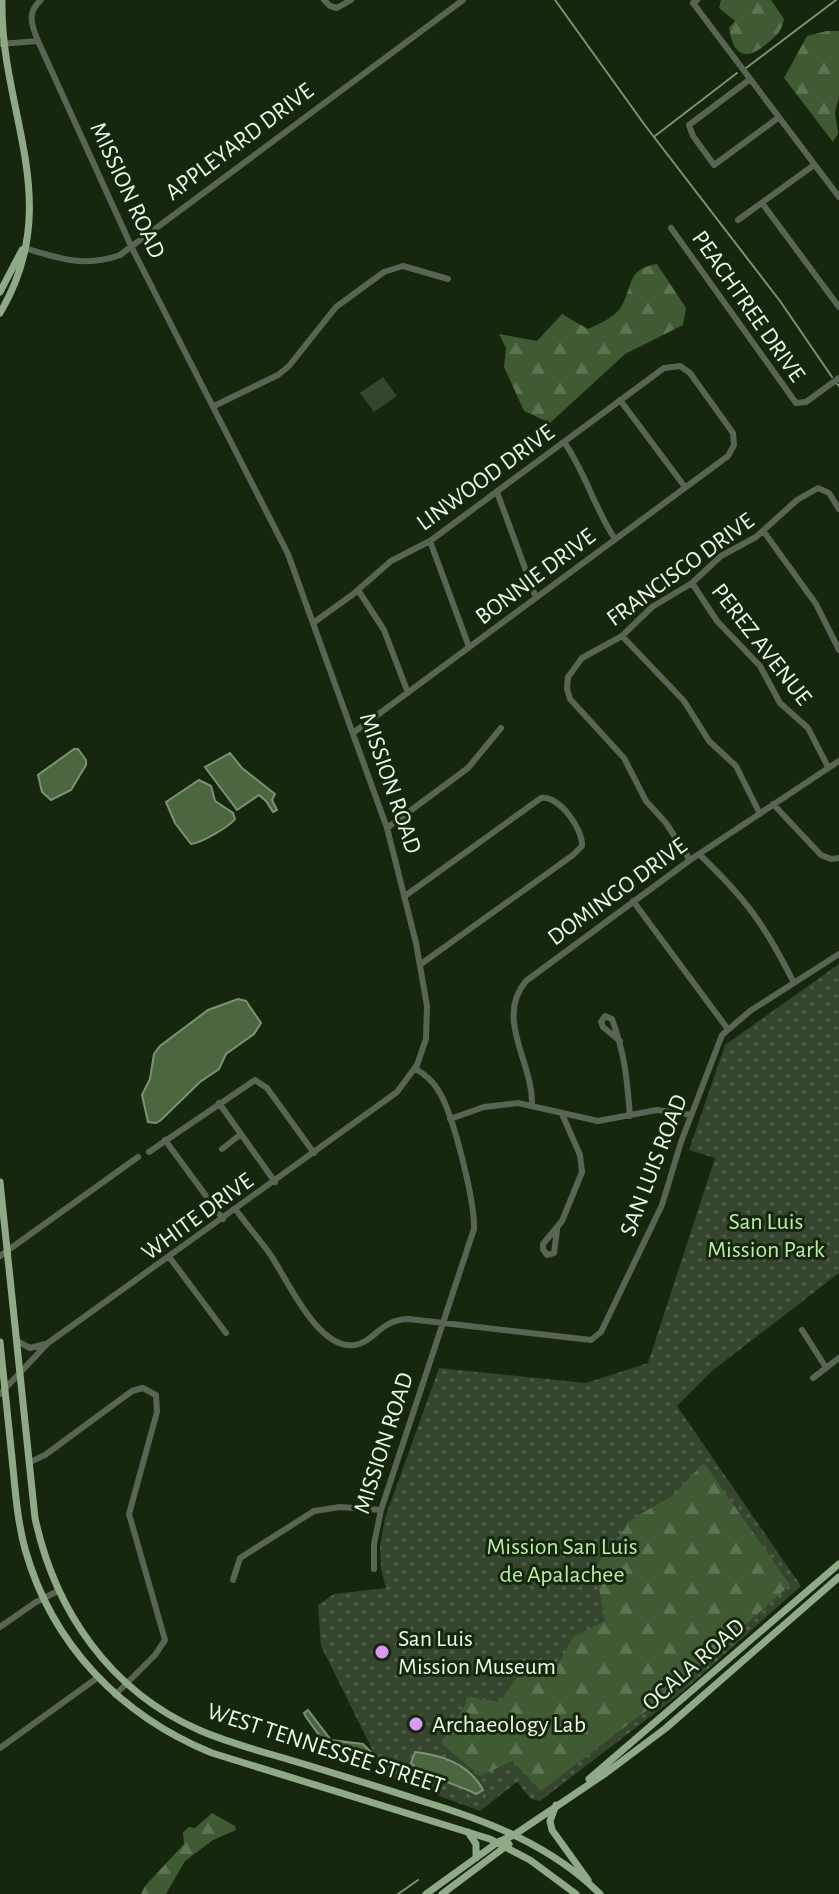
<svg xmlns="http://www.w3.org/2000/svg" width="839" height="1894" viewBox="0 0 839 1894" font-family="'Alegreya Sans',sans-serif">
	<style>
		.grass { fill: url(#grass-dots) }
		.forest { fill: url(#forest-firs) }
		.pitch { fill: #35452e }
		.water { fill: #4c6740; stroke: #7c9272; stroke-width: 2 }
		.lines { fill: none; stroke-linecap: round; stroke-linejoin: round }
		.stream { stroke: #7c9272; stroke-width: 2 }
		.minor { stroke: #596554; stroke-width: 6 }
		.major { stroke: #90a986; stroke-width: 7 }
		.poi-dot { fill: #dc99f4; stroke: #16270e; stroke-width: 3 }
		.labels { text-anchor: middle; stroke-width: 6; stroke-linejoin: round; paint-order: stroke }
		.street-label { font-size: 24px; fill: #ecf8e7; stroke: #16270e }
		.park-label { font-size: 24px; fill: #bceaa9; stroke: #16270e }
		.poi-label { font-size: 24px; fill: #ecf8e7; stroke: #16270e; text-anchor: start }
	</style>
	<defs>
		<pattern id="grass-dots" width="8" height="8" patternUnits="userSpaceOnUse" patternTransform="scale(2)"><rect width="8" height="8" fill="#35452e"/><path d="M2 2h.1M6 6h.1" fill="none" stroke="#52614c" stroke-width="1.8" stroke-linecap="round"/></pattern>
		<pattern id="forest-firs" width="22" height="20" patternUnits="userSpaceOnUse" patternTransform="scale(2)"><rect width="22" height="20" fill="#405a34"/><path d="M5 1l3.5 6h-7zM16 11l3.5 6h-7z" fill="#5c7251"/></pattern>
	</defs>
	<rect width="100%" height="100%" fill="#16270e"/>
	<path class="grass" d="M839,964V1273L712,1371L677,1406L801,1586L680,1694L540,1801L531,1799L517,1782L480,1811L380,1774L372,1749L321,1646L318,1605L334,1594L386,1588L381,1569L380,1546L385,1518L439,1368L586,1383L648,1363L715,1158L689,1150L725,1045Z"/>
	<path class="forest" d="M721,0H771L784,19C782,32 774,38 764,46C743,62 733,53 729,28L735,21L719,8Z
		M827,31H839V97L835,112L838,134L833,142L784,78L807,36Z
		M657,264L686,308L683,325L625,354L550,423L524,411L504,367L506,348L499,334L537,341L562,314L588,329C599,324 615,317 621,307C634,285 626,269 657,264Z
		M704,1463L790,1585L672,1691L541,1791L512,1761L480,1776L441,1743L470,1697L500,1702L519,1674L559,1663L573,1637L605,1621L595,1567L632,1519L672,1496Z
		M212,1813L235,1826L236,1830L213,1840L185,1861L166,1894H141L145,1886L184,1844L183,1832L189,1827L195,1828Z"/>
	<path class="pitch" d="M383,377L397,396L374,412L360,393Z"/>
	<path class="water" d="M74,749H78L86,760V765L71,790L51,800L42,792L38,775Z
		M230,753L242,768L275,794L272,800L277,810L273,812L266,801L259,795L237,810L205,767Z
		M199,780L211,786L215,801L233,813L235,819C229,827 201,843 191,844L175,823L166,802Z
		M238,999L246,1001L261,1023L254,1034L226,1054L219,1069L200,1082L161,1120L156,1123L148,1122L142,1095L150,1079L154,1054L160,1046L208,1010Z
		M308,1710L331,1740L363,1744L371,1752V1760L327,1746L306,1717L304,1713Z
		M415,1752C442,1755 470,1765 483,1790L476,1794C456,1783 425,1778 411,1763Z"/>
	<g class="lines">
		<path class="stream" d="M555,0L644,124L780,301L832,377
			M746,68L836,0
			M655,136L737,73
			M837,384L839,386
			M398,1894L418,1880"/>
		<path class="minor" d="M324,0L330,6L337,8L351,0
			M697,0L693,3L839,197
			M0,44L38,41
			M749,80L689,125L693,136L714,165L778,118
			M762,203L839,307
			M738,220L814,165
			M671,228L796,403L806,402L839,378
			M24,248C57,258 85,268 120,255L463,0
			M620,400L685,487
			M214,406L278,375L289,366L336,307L384,272L403,266L448,279
			M564,442C586,473 594,508 615,539
			M497,492L536,598
			M764,532L816,604L839,650
			M430,541L469,647
			M692,583L717,621L760,666L780,703L808,728L828,767
			M358,590L384,630L408,693
			M313,623L352,595L391,561L430,541L664,368L680,366L690,373L733,433L734,445L728,456L353,733
			M622,636L684,701L709,741L736,766L760,814
			M773,804L821,855L831,859L839,858
			M387,828L468,768L501,728
			M699,854C746,899 765,925 794,983
			M690,860L666,823L646,801L624,758L570,699L567,689L568,677L582,658L622,636L652,607L692,583L721,556L756,537L797,500L818,488L829,493L839,509
			M405,896L541,798C559,795 583,829 582,846L573,855L421,964
			M633,901L727,1028
			M620,1041L603,1027L601,1022L605,1016L612,1019C625,1054 627,1079 630,1116
			M219,1103L275,1182
			M532,1106C534,1063 494,1019 526,981L690,860L839,761
			M450,1119L484,1107L518,1103L598,1121L657,1110L691,1115
			M165,1140L223,1219
			M222,1149L241,1134
			M149,1152L255,1080L267,1088L314,1153
			M236,1210C247,1225 259,1239 270,1254C287,1279 318,1351 355,1345C374,1342 381,1319 409,1319L591,1340L601,1332L662,1205L681,1142L722,1035L750,1011L839,954
			M557,1230L554,1253L547,1255L543,1249V1244L562,1221L582,1172L580,1155L562,1114
			M0,1256L138,1157
			M170,1258L226,1333
			M802,1330L825,1366
			M17,1341L30,1348L45,1344
			M813,1378L839,1358
			M0,1394L48,1343L397,1092L417,1065L426,1039L427,1006L416,943L387,828L288,554L132,248L38,41C32,26 26,13 41,0
			M30,1462L45,1455L132,1391L143,1388L156,1395L157,1412L129,1514L165,1640L155,1655L115,1695
			M374,1569V1544L381,1510L474,1229C475,1202 453,1112 438,1090C433,1081 424,1074 416,1069
			M233,1580L240,1558L314,1511L340,1507L381,1510
			M0,1627L36,1602L58,1591
			M0,1748L97,1678"/>
		<path class="major" d="M0,292L22,250
			M0,313C66,202 0,113 2,0
			M0,1182L35,1518C55,1611 110,1691 199,1730C231,1744 264,1752 297,1762C340,1775 382,1788 425,1802C488,1821 552,1846 600,1894
			M0,1342C4,1381 8,1419 12,1458C15,1488 17,1519 25,1549C52,1645 121,1716 212,1753L490,1839L530,1860L576,1894
			M589,1779L839,1564
			M556,1805L550,1821L552,1830L588,1880
			M468,1832L476,1844V1858
			M426,1894L498,1842L514,1835L606,1773L666,1728L839,1577
			M442,1894L509,1844"/>
	</g>
	<g class="poi-dot">
		<circle cx="382" cy="1652" r="8"/>
		<circle cx="416" cy="1724" r="8"/>
	</g>
	<g class="labels">
		<g class="street-label">
			<text transform="translate(239 141) rotate(-37)" y="8">APPLEYARD DRIVE</text>
			<text transform="translate(128 190) rotate(65)" y="8">MISSION ROAD</text>
			<text transform="translate(749 306) rotate(55)" y="8">PEACHTREE DRIVE</text>
			<text transform="translate(485 477) rotate(-36)" y="8">LINWOOD DRIVE</text>
			<text transform="translate(680 569) rotate(-36)" y="8">FRANCISCO DRIVE</text>
			<text transform="translate(535 576) rotate(-37)" y="8">BONNIE DRIVE</text>
			<text transform="translate(762 644) rotate(52)" y="8">PEREZ AVENUE</text>
			<text transform="translate(391 783) rotate(71)" y="8">MISSION ROAD</text>
			<text transform="translate(617 891) rotate(-36)" y="8">DOMINGO DRIVE</text>
			<text transform="translate(653 1165) rotate(-69)" y="8">SAN LUIS ROAD</text>
			<text transform="translate(197 1216) rotate(-36)" y="8">WHITE DRIVE</text>
			<text transform="translate(383 1443) rotate(-72)" y="8">MISSION ROAD</text>
			<text transform="translate(693 1664) rotate(-41)" y="8">OCALA ROAD</text>
			<text transform="translate(326 1748) rotate(18)" y="8">WEST TENNESSEE STREET</text>
		</g>
		<g class="park-label">
			<text x="766" y="1229">San Luis<tspan x="766" dy="28">Mission Park</tspan></text>
			<text x="562" y="1554">Mission San Luis<tspan x="562" dy="28">de Apalachee</tspan></text>
		</g>
		<g class="poi-label">
			<text x="398" y="1646">San Luis<tspan x="398" dy="28">Mission Museum</tspan></text>
			<text x="432" y="1732">Archaeology Lab</text>
		</g>
	</g>
</svg>
